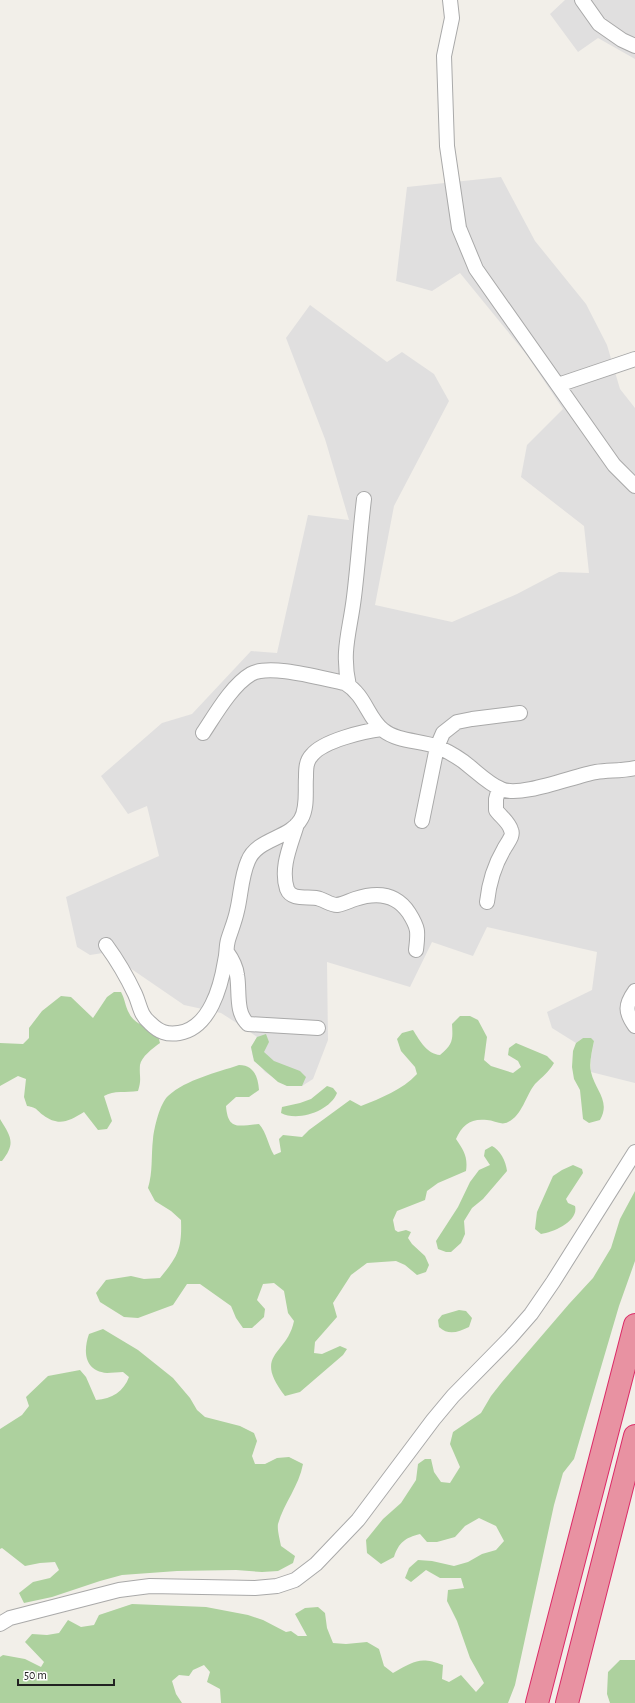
<svg xmlns="http://www.w3.org/2000/svg" width="635" height="1703" viewBox="0 0 635 1703" font-family="'Alegreya Sans',sans-serif">
	<style>
		.residential { fill: #e0dfdf }
		.forest { fill: #add19e }
		.lines { fill: none; stroke-linecap: round; stroke-linejoin: round }
		.street-casing { stroke: #a9a9a9; stroke-width: 16 }
		.highway-casing { stroke: #dc2a67; stroke-width: 24 }
		.street { stroke: #fff; stroke-width: 14 }
		.highway { stroke: #e892a2; stroke-width: 22 }
	</style>
	<rect width="100%" height="100%" fill="#f2efe9"/>
	<path class="residential" d="M565,0H635V59L598,38L578,52L550,14Z
		M501,177L535,241L586,304L607,345L620,389L635,408V1083L591,1072V1057L594,1041L583,1038L576,1043L552,1028L547,1012L592,990L597,952L487,927L473,956L432,942L410,987L327,962L328,1040L313,1079L302,1086H287L265,1072L253,1057L251,1047L257,1037L243,1027L221,1013L184,1005L130,968L116,951L90,955L77,947L66,897L159,856L147,806L128,814L101,776L162,723L192,714L251,651L277,653L308,515L349,520L325,439L286,338L310,305L387,362L402,352L434,374L449,401L394,506L375,605L452,622L517,594L559,572L589,573L584,526L521,477L527,445L563,409L526,354L460,273L432,291L396,281L407,187Z"/>
	<path class="forest" d="M114,992H121C125,999 125,1006 129,1013C134,1024 147,1027 157,1032L160,1043C153,1048 141,1057 140,1065C139,1076 142,1079 138,1091C126,1093 114,1090 104,1096L112,1121L107,1129L98,1130L84,1112C69,1121 59,1127 43,1115C35,1109 38,1108 27,1106L24,1097L26,1079L18,1076L0,1086V1043L23,1044L29,1038V1028L42,1011L61,996L71,997L93,1018L107,997Z
		M460,1016H470L478,1020L487,1037L484,1060L491,1066L513,1073L521,1067L518,1061L508,1055L509,1048L516,1043L547,1056L554,1063C549,1072 542,1077 535,1084C526,1095 522,1116 508,1122C501,1126 494,1120 487,1120C471,1118 462,1125 456,1139C464,1151 468,1157 466,1171L438,1183L427,1191L425,1200L397,1211L393,1220L395,1230L398,1232L406,1230L411,1232L408,1238L412,1244L425,1256L429,1265L426,1272L417,1275L405,1265L396,1261L367,1263L351,1275L333,1303L337,1317L315,1342L314,1353L322,1354L340,1346L347,1349L343,1355L300,1392L285,1396C252,1353 287,1356 294,1321L288,1313L284,1291L274,1283L263,1284L257,1300L265,1309L264,1317L252,1328H243L236,1318L231,1306L200,1284H187L173,1305L138,1318L124,1317L100,1302L96,1293L106,1280L131,1276L144,1279L160,1278C178,1256 182,1249 181,1220L171,1211L155,1201L148,1188C153,1172 151,1156 153,1139C154,1128 160,1103 168,1096C187,1079 216,1073 239,1065C254,1065 258,1077 259,1090L249,1097H236L226,1106C228,1132 240,1125 259,1124C267,1133 268,1145 274,1155L281,1152L279,1139L283,1135L302,1137L309,1130L350,1100L361,1106C381,1098 402,1090 417,1074L415,1067L401,1051L397,1039L402,1033L413,1030C420,1041 427,1054 440,1055C453,1044 453,1040 452,1024Z
		M266,1034L269,1042L264,1052L274,1061L300,1071L306,1077L302,1086H287L278,1082L254,1061L251,1047L257,1037Z
		M583,1038H591L594,1041C592,1051 589,1063 591,1072C595,1090 611,1101 600,1120L589,1123L583,1119L580,1090L574,1079L572,1067L573,1051L576,1043Z
		M327,1086L333,1088L337,1093C330,1111 298,1122 281,1113L282,1107L300,1103L311,1099Z
		M0,1119C11,1137 16,1143 2,1161H0Z
		M492,1146C500,1150 506,1161 507,1171L483,1199L472,1208L464,1221L465,1234L461,1243L451,1252H446L438,1249L436,1241L458,1207L470,1182L479,1170L490,1165L484,1156L485,1150Z
		M573,1165L582,1169L583,1173L566,1199L568,1203L575,1206C579,1221 554,1232 541,1234L535,1229L537,1212L553,1176L562,1170Z
		M635,1191V1261L619,1306L574,1459L563,1473L554,1505L515,1685L508,1703H221L220,1689L207,1682L210,1672L204,1665L193,1670L189,1676L179,1675L172,1681L176,1694L182,1703H0V1657L3,1655L25,1659L41,1667L44,1662L25,1642L32,1634L47,1635L59,1633L68,1620L81,1627L94,1625L99,1615L132,1604L206,1607L248,1615L263,1620L286,1632L291,1631L298,1636H307L295,1614L305,1608L318,1607L325,1613L327,1628L333,1643L346,1644L367,1642L379,1649L384,1666L393,1673C414,1661 420,1656 443,1665L442,1679L449,1682L461,1675L476,1692L484,1683L470,1658L457,1621L447,1601L448,1590L464,1588L461,1578H440L426,1570L411,1582L405,1578L409,1568L418,1560L432,1561L454,1566L468,1562L482,1554L496,1550L504,1541L496,1526L479,1518L465,1526L455,1537L437,1542H427L420,1534C405,1538 399,1542 394,1557L381,1564L367,1553L366,1540L383,1519L401,1503L416,1480L418,1464L425,1459H431L434,1472L441,1482L450,1483L460,1467L450,1444L453,1432L481,1413L491,1396L502,1382L569,1304L593,1278L611,1248L620,1219Z
		M459,1310L466,1311L472,1318L469,1327C458,1332 449,1336 439,1327L438,1320L442,1315Z
		M103,1329L138,1350L173,1378L190,1398L197,1410L205,1417L240,1426L254,1433L257,1441L252,1456L255,1464H265L277,1458L289,1457L303,1464C299,1486 284,1503 278,1524C277,1530 280,1540 281,1546L295,1556L293,1563L278,1571L262,1572L236,1570L177,1571L122,1575L100,1581L52,1597L24,1603L19,1593L33,1582L50,1578L59,1570L55,1562L40,1563L25,1566L2,1548L0,1549V1429L22,1415L29,1406L26,1397L48,1376L80,1370L86,1377L96,1400C112,1399 124,1391 129,1377L123,1372C118,1372 112,1373 107,1373C84,1371 83,1351 89,1334Z
		M620,1660H635V1703H610L607,1694L608,1672Z"/>
	<g class="lines">
		<g class="street-casing">
			<path id="street" d="M450,0L452,18L444,56L447,146L459,228L476,269L614,465L635,486
				M582,0L599,24L622,40L635,46
				M558,385L635,359
				M349,686C341,651 350,631 354,597C358,565 360,532 364,499
				M203,733C215,715 232,685 251,674C270,663 323,679 345,683C366,696 367,717 383,730C398,742 420,740 438,747C449,752 460,758 469,766C479,774 489,784 501,789C520,798 573,776 596,772C608,770 622,771 635,768
				M422,821L437,747L443,733L457,722L472,719L520,713
				M297,824C291,845 280,867 287,889C292,902 311,895 320,899C326,901 331,905 337,905C344,904 349,901 355,899C376,892 396,893 409,913C419,929 418,932 416,950
				M487,902C489,883 494,866 504,849C507,843 514,836 511,830C509,822 500,816 496,810V799L499,788
				M106,945C117,960 127,977 135,994C140,1005 140,1015 150,1023C159,1032 167,1035 179,1033C210,1028 221,986 225,961C227,954 226,947 228,940C231,930 235,921 237,911C241,895 241,877 248,861C257,838 290,839 301,819C308,807 305,790 306,777C306,769 306,761 312,755C323,741 364,731 382,729
				M227,952C232,959 236,966 237,975C240,991 235,1012 248,1024L318,1028
				M635,991C625,1005 625,1012 635,1026
				M0,1624L10,1618L119,1590L150,1586L255,1588L277,1586L295,1580L316,1564L358,1520L433,1420L453,1396L510,1338L531,1314L553,1282L635,1152"/>
		</g>
		<g class="highway-casing">
			<path id="highway" d="M537,1703L635,1325
				M567,1703L635,1436"/>
		</g>
		<use href="#street" class="street"/>
		<use href="#highway" class="highway"/>
	</g>
	<path d="M18 1679v6h96v-6" fill="none" stroke="#222222" stroke-width="2"/>
	<text x="24" y="1679" font-size="12" fill="#222222" stroke="#ffffff" stroke-width="3" paint-order="stroke">50 m</text>
</svg>
